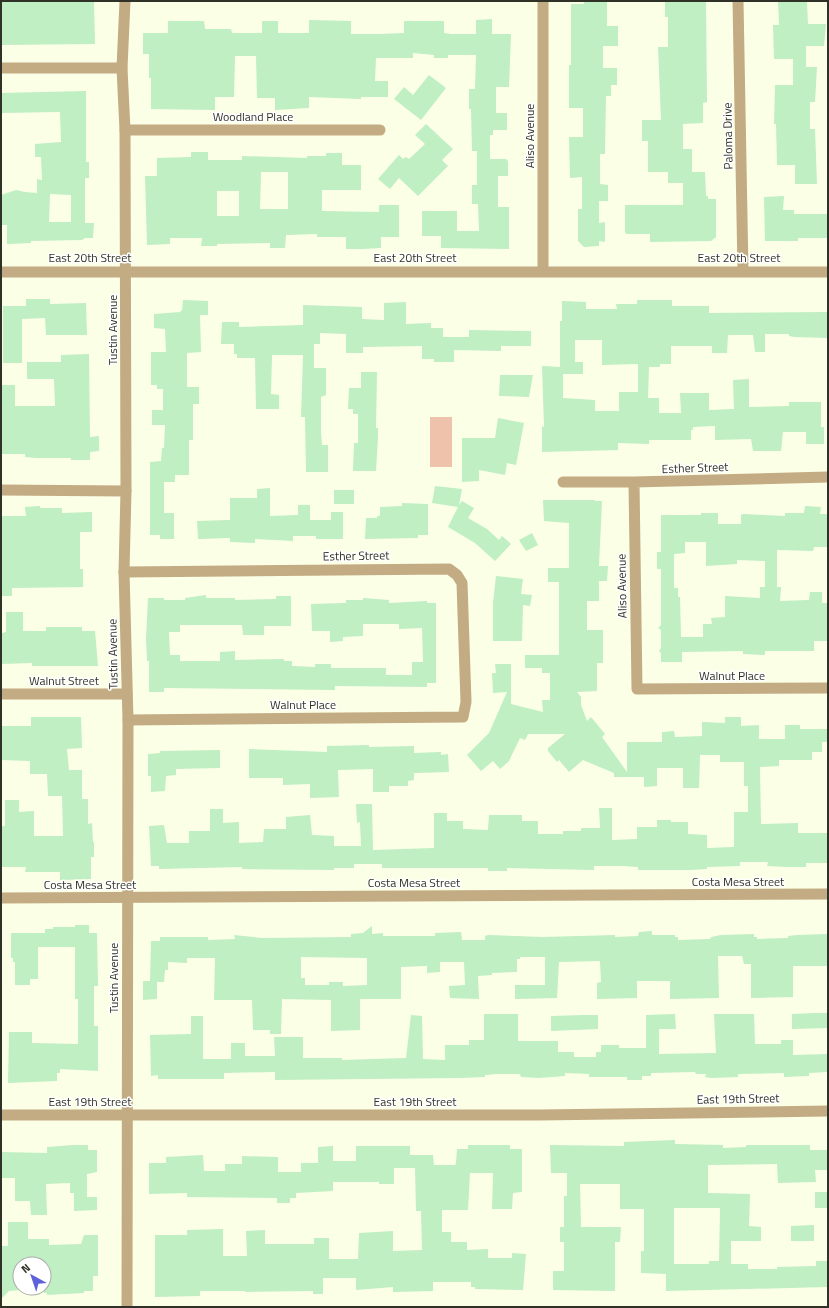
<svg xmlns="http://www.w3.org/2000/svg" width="829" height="1308" viewBox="0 0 829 1308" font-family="'Titillium Web',sans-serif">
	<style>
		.green { fill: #eec2ab }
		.building { fill: #bfefc3; fill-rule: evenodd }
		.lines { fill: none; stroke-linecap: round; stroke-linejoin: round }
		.minor { stroke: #c3ac83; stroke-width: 11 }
		.tertiary { stroke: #c3ac83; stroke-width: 11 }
		.labels { text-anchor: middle; stroke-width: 3; stroke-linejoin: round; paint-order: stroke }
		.street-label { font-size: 12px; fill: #313227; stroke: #fff }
	</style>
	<rect width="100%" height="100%" fill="#fbffe6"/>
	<path class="green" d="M430,417H452V467H430Z"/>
	<path class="building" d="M1,1H94L95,44L1,45Z
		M584,1H607V26H618V46H603V68H617V85H611V96H606L605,154H600V184L608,185V201H599V223L605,222V242L599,241V246L584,247L578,241V209H582V177L570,178L569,137H583V108H569V65H571V4H584Z
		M665,1H706L707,102L703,103V123L683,124V149H692V172H705L706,196H708V199H716V237L711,241L650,242V234H626L625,232V205H683V183H668V172H648V141H642V120H661L658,47H668V17H665Z
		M778,1H807L808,24H826L824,46H806V67H817L815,102H810V129H815L817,184H795V165H777L776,124H774L775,85H793V59H774L773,25H779Z
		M492,19V34H511L509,87H496V113H507V130H493V135H490V159H506L508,161V176H498V207H509V249L441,248V236H422V211H457V231H479L478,204H472V185H477V151H472L471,109H469V89H475L476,55H448V58H434V55L413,53V58H376L375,81H388V97H361V99L309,97V108L275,110V98H257L256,56H235L234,97H215V110L151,109V78H149V54H143V33H168V21H204L205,29H231L232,33H262V21H278V33H309V20L351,21V34H380L404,33V21H444V33L451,34H476V20Z
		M429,75L446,88L421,120L394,99L404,87L413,95Z
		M86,91V162H89V178H85V223H94L93,238H85L82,240L31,241V243L7,244V225H1V195L16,190L25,192L37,193V179L42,180L41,157H35V144L61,142L60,112L1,113V93ZM50,194L71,195V222H49Z
		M426,124L453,149L442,160L448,166L418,196L399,178L390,189L378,179L399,155L403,159L406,157L409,159L425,144L415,135Z
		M191,152H208V160H242V156L307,158V156H326V153H342V165H361V190H322V211L379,212V205H399V237H381V248L362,249H346V237H317V234L286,235L285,248H270V243L217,244V246H201L202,238H170V244L147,245L145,176H157V158L191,157ZM261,172H288V209H260ZM217,191H239V216H217Z
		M784,196L783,210H794V214H828V238H798V241H765L764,197Z
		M26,299H50V304L86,303L87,335H46L45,318L22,319V363H3V306H26Z
		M183,300L208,301V315H200L201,352L187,353V387H199V404H193V440H189V475H175V482H164V513H174V539H160V535H150V462L161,461L162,448H164L165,425H152V410H163V389H157V385H151V352H166L165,329L154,328V314L180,312L182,310Z
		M637,300H672V306H709V313L828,312V338L795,337L789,336V334H765V352H755L753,335H728L727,353H712V346H671V364H660V367H649L648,398H659V413H681L680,393H709V410L734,409L733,380L749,379V407L789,406V402H821V427H824V444H806V432H783L781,451H753L751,439L715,440V426L693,427V430H691V440H649V444L618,443V450L542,452V426L544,427L542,366L560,367V321H562V301L586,302V309H617L616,304H637ZM575,340H602V365L638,364V392H619V411H595V400L563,398V374H583V362H575Z
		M406,302V324L431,323V328H443V337H469V330L531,331V346H501V351L454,350V362H434V359H422V346L363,347V353H346V334L320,333V344H314V368H326V395L321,397V432L322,445H328V472H306L305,417H301L303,355H272L271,394L279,395V409H256L255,358H237V354H234V344H221L222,322H239V327L303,325V305L362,307V319L384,320V303Z
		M89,354L90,437L99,436V451L90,452V460H71V458H36L25,457V454H1L2,385H15V406H55L54,379H27V362H61V355Z
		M361,372H377L376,428H378V438L376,471H353L354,443H358V414H353V409H348L349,388H361Z
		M500,375H533L529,397L499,396Z
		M498,418L524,423L516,465L507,463L505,475L479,470V481L462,482V438H495Z
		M435,486L462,489L459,505L462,501L474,508L468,518L487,529L499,540L502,536L511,544L495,561L475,543L448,527L458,507L432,503Z
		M270,488V516L298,515V505H310V520H331V512H343V539H316V536H293V541L255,539V543L230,542V538L198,539L197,521L230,520V498H257V489Z
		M334,490H354V504H334Z
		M543,500H595V501H602L599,566H608L607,581H599V601H587V630H603V663H597V691L577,692L581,697V705L587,721L591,717L605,734L602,737L627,772V742H662V732L674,731L675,737L702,736V722L725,723V717H741V726L759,725V739H785V725H800V729H828V742H822V752H812V760H779V766L760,767L761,824L798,823V833H828V863H806V867H787L767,866L768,862H740V866L707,867V869L690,870H638V867L623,866H594V870L507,868V871H488V868H382V864H354V868H334V870L242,869V867L159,869V866H151L149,826L164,825L167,843H189V831H210V809H223V823L239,822V843L263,842L264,829H286V817L310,815L312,835L334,836V846H361L360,822L357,823L356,804H372L373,850L434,848V813H447V821H463V829L488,830L489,815H522V821H538V834H563V831H581V828H600L599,808H612V840L637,839V827H657V820H671V822H688V834L707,835V848L734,847V812H748V786H744V762H720V755H700L699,788H683V768H657V786L644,787V777H614V773L583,760L569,772L559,760L557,762L548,751V748L565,734H528L525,740L520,738L509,761L500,769L493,761L481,771L467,755L489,733L507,692L493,693L492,673H496L495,664H511V704L543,712L542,700H550V673H542V668H525V655H559V582H548V568H569V523L544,521Z
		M402,503L428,504V535H418V538L365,539L366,518H377V516H380V507L402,506Z
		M40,506V508H62V513L92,512V532H80V569H83V587L12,588V596H1V516H26L25,507Z
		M805,506L821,507L820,514H828V547H814L813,551L777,550V587H781L780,601L809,600L810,592H822V603H828V641H814V651H765V655L743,654V651L682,652V662H661V653L659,651L661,648V630L658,628L661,625V569H657V552H661V515H701V513H718V524H741V515L743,514L785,516V513H804ZM685,542H706V566L737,564V560L765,561V587H760V598L725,596V617L711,618L712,624H703V637H681L680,597H678V588H674V554L685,553Z
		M532,533L538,545L526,551L519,540Z
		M496,576L523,579L521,594L532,595L530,606L523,605L522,641H493V603Z
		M206,595V598H235V600L276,599V596H291V626H264V635H243L242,625H180V632H169L170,655H180V661H220V652L235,651V660L284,659V661H292V666L315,667V664H331V668H386V675H412V662H423L422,628L399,629V624H363V636L343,637V641L330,642V631H312L311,604L346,603V600H363V598L389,600V603L427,601V603H436V683H427V687L335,686V690L164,688V692H149V661H147L146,638L148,598H164V600H185V598Z
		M6,612H23V631H46V627H82V631H95L98,666H32V663L1,664L2,633L6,632Z
		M31,717H81L82,748L67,749L69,770H82V799H88V824L92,823L93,842H94V857H91V879L60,880V872H25L26,867H1V826H5V800H19V812L34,811V836H63L62,796H48L47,774H30V761L2,760L1,758L2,726H31Z
		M369,745V747L414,746V753L441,752V755L448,754L449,772L414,773V780L408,781V786H389V792H373V769L338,770L339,797L310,798V784L283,785V778H249V749L327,752V746Z
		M220,750V768L176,769V775L166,776L165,791L151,792V776H148V754L160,753V751Z
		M75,925H89V933H97L98,986H94V1026H98V1071L60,1069V1073H57V1081L8,1083L9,1032H32V1043L78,1044V999H75V947H38V979H30V985H15V962H13V958H11V933H45V929H53V927H75Z
		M372,926V934L383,933V936H435V933L461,932L462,940H485V936L488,935L543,937L615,935V937L638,936L639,932L652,931V935H675V937H678V940L710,939L711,937L721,935L754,934V937H757V939L788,938V936L797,935L828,934V966H793V997L751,998V964H744L742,956H718L719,998L670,999V981H637V998L597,999V983L601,982L600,961L559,962L557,998L515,999V985H545V957H520V959H517V972L492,973V975L478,976L479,999L450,998L449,986L465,985L464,962H440V972L427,973V966L401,967V999H360V1030L331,1031V1000L282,999L281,1034H270V1030H253L252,1000H214L215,958H187V963L168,962V970H165L164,982H157V999L143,1000V981H150L151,941H160V937H208V940L235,939L234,935L262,938L351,937V934L363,933ZM301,957L367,958V985L343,986V982H329V985H305V978H301Z
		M816,1013H828V1028L792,1029V1014Z
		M484,1014H518V1041H558V1052H574V1057H596V1052H601V1045H619V1048H646V1015L675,1014L676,1029H659V1054L716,1053L714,1014H754L755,1044H781V1040H793V1055L828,1054V1072L809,1073V1076L784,1077V1073L738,1074V1077L711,1078L705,1077L706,1074H696L695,1072L651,1073V1076H642V1080H627V1077H589V1074L565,1073V1076L539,1078L521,1077L520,1074H496L485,1075V1077L459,1078L275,1080V1072L224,1073V1079H158V1075L151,1076L150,1035L191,1034V1016H203V1059H231V1043H245V1056H275L274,1037H303V1058H342V1060L406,1058L411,1015L422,1016L423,1059L445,1060V1045H469V1040H484Z
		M584,1015H598V1029L551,1031V1016Z
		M675,1140V1144L723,1145V1148L746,1147V1145H810V1150H828V1170H815L816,1182L778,1183L777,1164L708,1165V1193L750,1194L749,1226L761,1227V1241H731V1264H748V1269H777V1267L816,1266V1261H828V1287L666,1291V1274L641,1273V1251H644V1209H620V1184H580L581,1227H621L620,1242H615V1291L553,1290V1271H564V1242H560V1227H564V1196H567V1173H551L550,1145L624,1146V1142ZM674,1208H720L719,1261H709V1264H674Z
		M73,1145H88V1150H97V1172L87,1174V1197H97V1210L74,1211V1193H70V1183L46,1184L47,1215H31L30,1201H15V1178H1V1152L47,1153V1147Z
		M468,1145H510V1149H522V1192L513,1193L512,1209H492L493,1173H470L468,1210H442V1232H451V1242H467V1250L488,1249V1258H512V1253L526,1254L523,1290L475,1289V1287H471V1282H433V1291L393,1292V1287L356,1290V1278H323V1294H313V1291L245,1292V1291H200V1296L155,1297V1235H187V1230L223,1229V1256H247L246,1231L265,1230V1244H314V1238H329V1259H358L359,1233L393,1231V1251L422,1250L421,1211H416L415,1168H394V1184H379V1182H333V1191L296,1193V1198H290V1203H277V1198L187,1197V1193L149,1194V1163H166V1157L203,1155L204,1171H225V1164H242V1156L278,1157V1172H301V1163H318V1147L333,1146V1161H356V1146H410V1155H433L434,1165H455L456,1163L457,1149H468Z
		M815,1192H828V1208H815Z
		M8,1222H28V1239H49V1245L81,1244L84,1235H98V1276H93V1291H84V1293L47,1295V1293H44V1264H20V1290L9,1291L1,1299V1246H8Z
		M814,1225V1241H791V1226Z"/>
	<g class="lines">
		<path class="minor" d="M738,1L743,271
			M1,68H122
			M125,130H380
			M543,271V1
			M1,272H828
			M563,482H634L828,477
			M634,482L637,689L828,688
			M1,490L126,491
			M124,572L449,569L457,575L462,583L466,702L463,717L128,720
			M1,694H127
			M1,898L828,894"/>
		<path class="tertiary" d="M125,1L122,68L125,130L126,491L124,572L128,720L127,1307
			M1,1115H539L828,1111"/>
	</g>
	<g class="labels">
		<g class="street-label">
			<text x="253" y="121">Woodland Place</text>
			<text transform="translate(530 136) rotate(-90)" y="4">Aliso Avenue</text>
			<text transform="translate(728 136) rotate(-91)" y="4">Paloma Drive</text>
			<text x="90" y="262">East 20th Street</text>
			<text x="415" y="262">East 20th Street</text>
			<text x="739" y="262">East 20th Street</text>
			<text transform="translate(113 330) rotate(-90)" y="4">Tustin Avenue</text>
			<text transform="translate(695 468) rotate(-2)" y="4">Esther Street</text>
			<text transform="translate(356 556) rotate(-1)" y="4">Esther Street</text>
			<text transform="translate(622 586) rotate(-91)" y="4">Aliso Avenue</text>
			<text transform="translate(113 654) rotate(-91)" y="4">Tustin Avenue</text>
			<text x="732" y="680">Walnut Place</text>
			<text x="64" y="685">Walnut Street</text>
			<text x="303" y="709">Walnut Place</text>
			<text x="738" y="886">Costa Mesa Street</text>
			<text x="414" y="887">Costa Mesa Street</text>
			<text x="90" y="889">Costa Mesa Street</text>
			<text transform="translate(114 978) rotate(-90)" y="4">Tustin Avenue</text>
			<text transform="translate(738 1099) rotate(-1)" y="4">East 19th Street</text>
			<text x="90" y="1106">East 19th Street</text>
			<text x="415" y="1106">East 19th Street</text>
		</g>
	</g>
	<rect width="829" height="1308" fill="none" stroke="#313227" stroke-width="4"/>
	<g transform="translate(32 1276) rotate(320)"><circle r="19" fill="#ffffff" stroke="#adada9"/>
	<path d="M0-3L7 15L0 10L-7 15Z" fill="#5e62da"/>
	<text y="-6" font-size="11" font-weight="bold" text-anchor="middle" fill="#313227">N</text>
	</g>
</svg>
